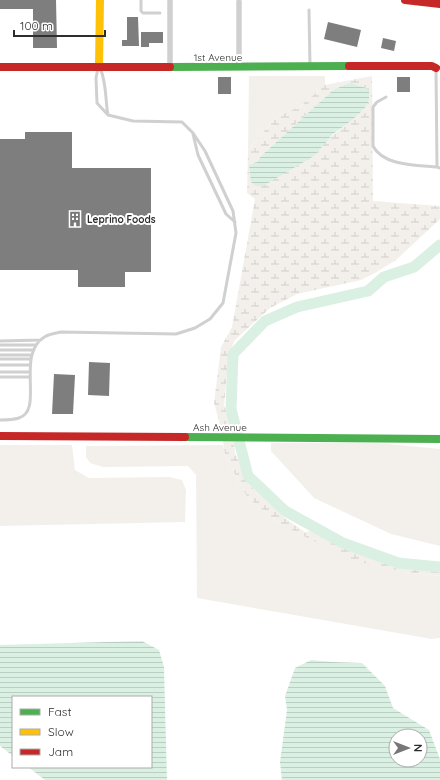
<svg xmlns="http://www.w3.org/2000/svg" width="440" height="780" viewBox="0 0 440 780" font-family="Quicksand,sans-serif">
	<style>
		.green { fill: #f3f0ec }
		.wetland { fill: url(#wetland-marsh); fill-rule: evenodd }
		.water { fill: url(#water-rules); fill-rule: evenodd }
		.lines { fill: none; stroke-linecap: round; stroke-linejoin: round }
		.river { stroke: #daf0e3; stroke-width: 11 }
		.building { fill: #7e7e7e }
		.lane { stroke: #d0d0d0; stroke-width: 3 }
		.street { stroke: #d0d0d0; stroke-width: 5.5 }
		.fast { stroke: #4caf50; stroke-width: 8 }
		.slow { stroke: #ffc107; stroke-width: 8 }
		.jam { stroke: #c62828; stroke-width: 8 }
		.labels { text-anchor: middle; stroke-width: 4; stroke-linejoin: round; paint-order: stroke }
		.street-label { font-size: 10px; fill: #2e2e2e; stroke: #fff }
		.poi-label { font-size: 10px; font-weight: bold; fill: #2e2e2e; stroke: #fff; text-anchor: start }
	</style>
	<defs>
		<pattern id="wetland-marsh" width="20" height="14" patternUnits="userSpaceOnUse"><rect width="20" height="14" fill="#f3f0ec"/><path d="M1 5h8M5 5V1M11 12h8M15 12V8" fill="none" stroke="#d1cecb"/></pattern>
		<pattern id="water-rules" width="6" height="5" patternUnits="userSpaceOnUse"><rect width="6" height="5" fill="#daf0e3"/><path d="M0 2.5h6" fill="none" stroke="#bbcec3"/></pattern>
	</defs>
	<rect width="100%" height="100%" fill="#fff"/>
	<path class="green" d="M249,76H325V85L298,108L279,114L248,150Z
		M271,443H379L440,449V546L391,534L314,498L271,451Z
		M0,445H72L75,470L89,478L169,477L182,480L186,490L185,522L0,526Z
		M223,445L225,455L247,497L280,524L405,572L440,576V638L432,639L197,598L196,475L188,466L103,467L90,463L86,457V446Z"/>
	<path class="wetland" d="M372,76L373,201L440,206V219L396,260L375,273L361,280L297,294L270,308L235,340L229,353L224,406L233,428L235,453L248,484L285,518L305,532L312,531L345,547L400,565L440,570V576L405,572L354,561L280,524L247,497L225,455L221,428L214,403L221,347L232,327L255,199L247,193L248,150L279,114L298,108L325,85ZM333,90L364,109L326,141L249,165L256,163L261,156Z"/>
	<path class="water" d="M350,83L363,87L369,90V100L364,109L352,120L333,134L314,156L263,186H256L251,182L249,165L256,163L261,156L333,90Z
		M142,641L159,650L164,667L167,780H45L28,767H151V697H13V756L0,746V645Z
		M311,660L333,662L362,663L385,686L393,708L429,730L440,759V780H282L280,762L287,710L285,696L295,668ZM396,736H420V760H396Z"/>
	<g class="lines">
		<path class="river" d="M440,245L414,267L384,277L368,291L297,307L265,321L233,354L231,409L248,476L285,511L343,543L398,563L440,567"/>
	</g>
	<path class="building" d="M0,0H56L57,48H33V9H0Z
		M127,17H138L139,46H122V40H127Z
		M328,22L361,30L357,47L324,39Z
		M141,32H163V43H149V47H141Z
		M383,38L396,41L394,51L381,48Z
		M218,77H231V94H218Z
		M397,77H410V92H397Z
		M25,132H72V168H151V272H125V287H78V270H0V139H25Z
		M89,362L110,363L109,396L88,395Z
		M54,374L75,375L73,414H52Z"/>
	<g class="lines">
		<path class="lane" d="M141,0V11L143,13H160
			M309,10L310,66
			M100,68C107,83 105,100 108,115
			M440,68H436L437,167L440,168
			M386,97L377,102L373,107V146C383,166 417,165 437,167
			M193,134L198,155L226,214L235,222
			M0,341L41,340
			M0,345H36
			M0,350H34
			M0,355H32
			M0,359H31
			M0,365H30
			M0,372H30
			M0,377H30
			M0,420C6,420 13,420 19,418C45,410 14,353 46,336C51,334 57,333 61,332L176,334L195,328L210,319L223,303L236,233L233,211L205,151L193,133L182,122L133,121L108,115L97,103L96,78L98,68"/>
		<path class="street" d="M239,2V67
			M170,66V0"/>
		<path class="fast" d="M170,67L349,66
			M185,437L440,439"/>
		<path class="slow" d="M99,66L100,0"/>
		<path class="jam" d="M405,0L440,4
			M349,66H432L436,68
			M0,67H170
			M0,436L185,437"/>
	</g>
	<defs>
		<g id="building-bare" transform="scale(1.2)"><path d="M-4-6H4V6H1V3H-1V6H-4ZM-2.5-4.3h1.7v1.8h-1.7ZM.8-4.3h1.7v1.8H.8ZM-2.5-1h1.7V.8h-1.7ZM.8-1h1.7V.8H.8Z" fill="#777" stroke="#fff" stroke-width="2.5" paint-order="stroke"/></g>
	</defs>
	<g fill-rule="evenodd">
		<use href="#building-bare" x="75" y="219"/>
	</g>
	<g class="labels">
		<g class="street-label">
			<text x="218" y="61">1st Avenue</text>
			<text x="220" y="431">Ash Avenue</text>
		</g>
		<g class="poi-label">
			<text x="87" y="223">Leprino Foods</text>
		</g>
	</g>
	<rect x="12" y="696" width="140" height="72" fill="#ffffff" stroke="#ababab"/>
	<rect x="20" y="709" width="20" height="6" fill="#4caf50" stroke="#ababab"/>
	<text x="48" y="716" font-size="12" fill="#2e2e2e">Fast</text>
	<rect x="20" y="729" width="20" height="6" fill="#ffc107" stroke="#ababab"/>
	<text x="48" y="736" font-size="12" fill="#2e2e2e">Slow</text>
	<rect x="20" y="749" width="20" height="6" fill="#c62828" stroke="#ababab"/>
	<text x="48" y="756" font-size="12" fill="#2e2e2e">Jam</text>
	<g transform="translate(408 748) rotate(90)"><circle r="19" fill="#ffffff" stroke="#ababab"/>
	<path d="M0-3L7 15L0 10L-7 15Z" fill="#777777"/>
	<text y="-6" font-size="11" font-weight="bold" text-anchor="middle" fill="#2e2e2e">N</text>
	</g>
	<path d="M14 30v6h91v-6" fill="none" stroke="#2e2e2e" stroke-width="2"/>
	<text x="20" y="30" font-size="12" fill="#2e2e2e" stroke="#ffffff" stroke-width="3" paint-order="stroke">100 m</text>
</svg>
